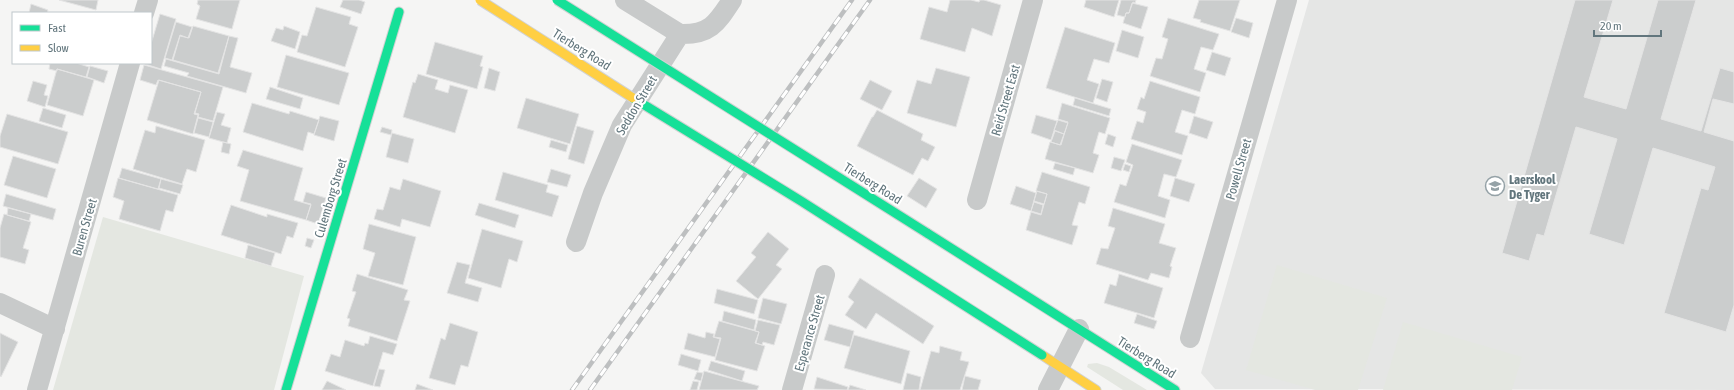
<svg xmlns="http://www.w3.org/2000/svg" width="1734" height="390" viewBox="0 0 1734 390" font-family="'Asap Condensed',sans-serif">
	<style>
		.built { fill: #e5e6e5 }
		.green { fill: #e4e7e1 }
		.building { fill: #cbcdcd; stroke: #e4e4e4 }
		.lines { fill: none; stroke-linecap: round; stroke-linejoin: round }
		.fast-casing { stroke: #d1d2d2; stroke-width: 11 }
		.slow-casing { stroke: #d1d2d2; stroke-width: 11 }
		.street { stroke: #c8caca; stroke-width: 20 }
		.fast { stroke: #16e098; stroke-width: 9 }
		.slow { stroke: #ffcf43; stroke-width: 9 }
		.rail-casing { stroke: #bdbfc0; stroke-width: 4.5 }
		.rail { stroke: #fff; stroke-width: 3; stroke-dasharray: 9; stroke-linecap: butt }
		.fast-bridge-casing { stroke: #d1d2d2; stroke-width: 11; stroke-linecap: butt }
		.slow-bridge-casing { stroke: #d1d2d2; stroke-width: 11; stroke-linecap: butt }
		.fast-bridge { stroke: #16e098; stroke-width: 9 }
		.slow-bridge { stroke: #ffcf43; stroke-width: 9 }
		.labels { text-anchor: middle; stroke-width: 4; stroke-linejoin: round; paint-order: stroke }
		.street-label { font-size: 13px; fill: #62767d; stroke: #fff }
		.poi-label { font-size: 13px; font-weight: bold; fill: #62767d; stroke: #fff; text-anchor: start }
	</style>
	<rect width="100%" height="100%" fill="#f5f5f4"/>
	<path class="built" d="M1309,0H1734V390L1215,389L1201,373Z"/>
	<path class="green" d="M103,217L304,276L274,390H53Z
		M1277,265L1387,298L1358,390H1315L1246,370Z
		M1403,322L1522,357L1512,390H1383Z
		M1097,363L1109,367L1147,390H1123L1087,367L1088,364Z"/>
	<path class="building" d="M59,0H98L96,10Z
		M198,0H240L232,29L196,19L200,6L197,4Z
		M343,0H359L365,2L361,14L340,7Z
		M950,0H971L979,2L980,0H984L1001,5L992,36L972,28L965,52L920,39L929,7L947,12Z
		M1086,0H1119L1114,17L1084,7Z
		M1121,0H1136L1135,3L1133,2L1129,13H1126L1125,17L1117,15Z
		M1199,0H1240L1230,31L1200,22L1201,20L1193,18Z
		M1575,0H1613L1584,97L1626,109L1658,0H1696L1661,119L1701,131L1720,68L1734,72V104L1713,99L1704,132L1734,141V305L1726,332L1664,313L1701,188L1708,190L1715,167L1653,148L1624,245L1589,234L1617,139L1576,127L1544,236L1537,234L1529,261L1502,253Z
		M1132,3L1148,7L1141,29L1123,23L1126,13H1129Z
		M31,4L48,10L47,13H29Z
		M316,7L351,17L349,24L358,27L345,67L297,52L302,35L307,36Z
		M160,14L176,19L161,69L145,64L151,63V44Z
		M1168,18L1219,34L1213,50L1201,47L1194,69L1206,73L1200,92L1150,76L1156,58L1162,59L1168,39L1162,37Z
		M1236,18L1253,23L1249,38L1231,32Z
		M176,22L192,27L188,38L180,35L172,60L165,58Z
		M193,26L229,36L218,73L173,60L180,36L189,38Z
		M284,26L300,32L295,49L271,41L276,28L283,30Z
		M1065,27L1115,43L1109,63L1094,59L1087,80L1099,84L1093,103L1046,88Z
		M1122,30L1144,37L1138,58L1116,51Z
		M229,36L238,38L230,67L252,73L246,93L187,76L189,73L164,66L166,59L219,74Z
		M435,42L483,56L480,66L483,67L477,89L426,74Z
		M1212,52L1231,58L1225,76L1206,70Z
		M286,55L349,73L339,105L277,87Z
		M50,63H76L89,67L86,77L57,69V71L49,69Z
		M144,65L223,87L213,121L198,117L199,114L195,113L201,92L158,80L156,85L140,80Z
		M90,66L108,71L104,83L87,77Z
		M489,68L500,72L495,91L484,88Z
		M936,68L970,77L956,127L907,113L917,80L931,84Z
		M57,69L94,80L83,116L47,105Z
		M418,74L438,80L435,89L448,93L450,85L468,90L455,133L403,117L413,82L415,83Z
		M1102,79L1113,82L1107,102L1096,98Z
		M159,80L201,92L194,114L198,115L193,134L147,120Z
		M870,80L892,91L882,110L860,99Z
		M33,81L47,85L44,95L48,96L45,107L27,101Z
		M1150,81L1200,97L1195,114L1182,110L1175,132L1188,136L1182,155L1131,139L1137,121L1143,123L1146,112L1137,109L1141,97L1144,99Z
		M270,87L303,98L300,109L266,99Z
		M526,98L579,114L570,144L517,128Z
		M1075,98L1111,109L1109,116L1073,105Z
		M252,103L289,114L290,111L319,120L314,134L308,132L303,151L243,132Z
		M1062,103L1110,118L1105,134L1099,132L1093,153L1099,155L1093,173L1045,159L1050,142L1061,145L1068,122L1058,119Z
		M43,108L66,115L62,128L39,121Z
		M877,110L923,134L921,140L935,147L928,161L922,158L913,175L857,146L872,117H873Z
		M217,112L225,114L221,125L231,128L227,143L209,138Z
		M7,114L68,132L58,164L0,147V136Z
		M1036,115L1057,121L1051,140L1031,133Z
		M320,116L339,121L334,141L314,135Z
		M1194,116L1213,122L1207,139L1189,133Z
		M198,118L213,122L209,137L194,133Z
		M1058,120L1068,123L1064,134L1054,130Z
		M156,126L205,140L196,172L187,169L182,184L133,169L145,130L155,133Z
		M577,126L594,131L584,164L568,159Z
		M382,127L392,130L391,135L380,132Z
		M1055,131L1064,134L1060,145L1051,142Z
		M392,133L414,139L408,163L386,157Z
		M1108,134L1116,137L1113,147L1105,144Z
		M551,140L568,145L566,152L549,147Z
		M223,142L231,144L229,154L221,152Z
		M1132,144L1182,160L1176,177L1164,174L1158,196L1170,200L1165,218L1114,202L1120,184L1126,186L1133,165L1126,162Z
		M243,150L303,168L294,200L311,205L306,220L240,201L249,170L237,166Z
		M13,156L56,169L47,198L4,185Z
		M1114,157L1125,160L1121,171L1111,168Z
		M1055,163L1075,168L1073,175L1053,169Z
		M1125,164L1131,166L1129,172L1123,170Z
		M122,168L161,179L158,189L119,178Z
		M551,169L571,175L567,187L547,182Z
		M503,172L548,185L546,192L559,196L552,217L495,200Z
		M1042,172L1090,187L1085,204L1079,202L1072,225L1078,226L1072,245L1026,230L1031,212L1041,215L1047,194L1036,191Z
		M118,178L178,195L173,212L166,210L160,231L119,219L124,201L113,197Z
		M919,178L937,189L926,208L907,196Z
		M1175,178L1195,184L1189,202L1170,196Z
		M161,179L183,185L180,194L159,188Z
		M403,179L441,191L430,227L402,219L400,227L374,219L377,209L383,210L390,187L400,190Z
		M1016,186L1036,193L1031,211L1010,204Z
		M1037,191L1047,194L1044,204L1034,201Z
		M306,192L326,198L318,224L306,220L311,204L303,202Z
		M6,194L56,209L53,220L3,206Z
		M1034,202L1043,205L1041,214L1031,211Z
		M479,203L519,215L515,228L475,215Z
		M231,205L267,217V214L298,223L293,238L287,236L281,254L221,235Z
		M8,208L31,214L29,221L7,215Z
		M1113,208L1165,224L1159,243L1176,248L1170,266L1172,267L1169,278L1151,273L1148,280L1096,264L1101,248L1108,249L1115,228L1108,226Z
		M4,214L31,222L23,248L29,250L25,264L0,257V228Z
		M369,224L416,237L403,285L368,276L375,253L363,249Z
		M482,229L523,241L517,262L509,259L501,288L468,278Z
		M768,232L789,249L776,265L782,269L758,299L736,281L756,257L751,253Z
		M307,238L314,240L311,248L305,246Z
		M248,245L275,253L271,266L245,258Z
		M457,262L470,265L465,283L482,288L478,302L447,293Z
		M357,274L408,290L404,300L410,301L397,341L348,326L350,319L347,318L356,292L352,291Z
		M1119,274L1163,288L1154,318L1104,303L1110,284L1116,286Z
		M860,278L934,326L923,344L876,313L866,329L845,315L854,302L848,297Z
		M717,289L758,300L754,314L714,303Z
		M763,298L787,304L781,324L758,318Z
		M724,311L756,320L754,330L722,321Z
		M1137,314L1157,321L1154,329L1134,323Z
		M758,320L780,325L774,345L763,342L762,345L756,343L759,332L755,331Z
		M719,321L759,332L755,343L765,346L757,371L715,360L721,338L714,337Z
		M450,323L478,332L468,367L461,365L455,385L429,378L441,338L445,340Z
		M829,324L854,331L850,347L824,340Z
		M706,332L714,334L713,337L720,339L715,357L684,349L688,333L705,338Z
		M0,333L18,342L1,377L0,376Z
		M854,335L910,351L901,384L844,368Z
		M370,336L397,344L393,355L383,352L373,386L325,371L331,354L340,357L345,340L364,346L365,343L368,344Z
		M940,346L962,352L960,360L969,362L960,390H920L931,351L939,353Z
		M681,354L701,360L698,371L678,365Z
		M711,361L745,371L742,381L708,370Z
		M379,369L385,370L380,387L374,386Z
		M704,371L759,386L757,390H699Z
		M697,372L703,373L701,381L694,379Z
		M907,373L921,377L919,390H903Z
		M965,376L981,380L978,390H962Z
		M817,377L848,387L847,390L814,389Z
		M327,381L346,390H322Z
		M693,381L699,382L697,390H690Z
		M417,384L433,390H415Z
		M850,385L866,390H848Z"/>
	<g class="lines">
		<g class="fast-casing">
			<path id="fast" d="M927,233L1175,390
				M286,390L399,12"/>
		</g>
		<g class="slow-casing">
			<path id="slow" d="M1042,355L1096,390"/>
		</g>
		<path class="street" d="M625,0L680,34
			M144,13L148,0
			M680,34C710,35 717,23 732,0
			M977,200L1033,0
			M576,242L593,193L622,125L680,34
			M0,303L55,329
			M1190,338L1287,0
			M37,390L130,63
			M792,390L825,275
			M1048,390L1079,329"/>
		<use href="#fast" class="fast"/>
		<use href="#slow" class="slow"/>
		<g class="rail-casing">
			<path id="rail" d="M572,390L852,0
				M590,390L870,0"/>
		</g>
		<use href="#rail" class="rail"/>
		<g class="fast-bridge-casing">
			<path id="fast-bridge" d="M557,0L927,233
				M633,98L801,201L1042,355"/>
		</g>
		<g class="slow-bridge-casing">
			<path id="slow-bridge" d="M480,0L633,98"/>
		</g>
		<use href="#fast-bridge" class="fast-bridge"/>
		<use href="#slow-bridge" class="slow-bridge"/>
	</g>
	<defs>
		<g id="school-ring" transform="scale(1)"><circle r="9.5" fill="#fff" stroke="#95a2a7" stroke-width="1.5"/><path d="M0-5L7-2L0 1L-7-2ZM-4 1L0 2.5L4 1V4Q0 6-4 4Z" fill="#95a2a7"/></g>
	</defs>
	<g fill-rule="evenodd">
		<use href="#school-ring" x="1495" y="186"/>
	</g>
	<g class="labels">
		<g class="street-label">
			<text transform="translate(582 49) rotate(32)" y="5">Tierberg Road</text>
			<text transform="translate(1005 100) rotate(-74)" y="5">Reid Street East</text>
			<text transform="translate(636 105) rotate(-59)" y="5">Seddon Street</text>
			<text transform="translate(1238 169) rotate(-74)" y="5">Powell Street</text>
			<text transform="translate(873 183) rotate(32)" y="5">Tierberg Road</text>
			<text transform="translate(330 198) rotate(-73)" y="5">Culemborg Street</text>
			<text transform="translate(84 227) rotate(-74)" y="5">Buren Street</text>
			<text transform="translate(809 333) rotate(-74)" y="5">Esperance Street</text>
			<text transform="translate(1147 357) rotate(32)" y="5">Tierberg Road</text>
		</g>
		<g class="poi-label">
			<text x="1509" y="184">Laerskool<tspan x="1509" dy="15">De Tyger</tspan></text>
		</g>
	</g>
	<rect x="12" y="12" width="140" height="52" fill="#ffffff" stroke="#c0c8cb"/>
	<rect x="20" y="25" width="20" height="6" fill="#16e098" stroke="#c0c8cb"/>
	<text x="48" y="32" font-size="12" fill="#62767d">Fast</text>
	<rect x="20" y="45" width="20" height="6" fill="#ffcf43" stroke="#c0c8cb"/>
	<text x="48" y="52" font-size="12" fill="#62767d">Slow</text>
	<path d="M1594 30v6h67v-6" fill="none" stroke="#62767d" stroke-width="2"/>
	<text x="1600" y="30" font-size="12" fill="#62767d" stroke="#ffffff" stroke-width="3" paint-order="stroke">20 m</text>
</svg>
